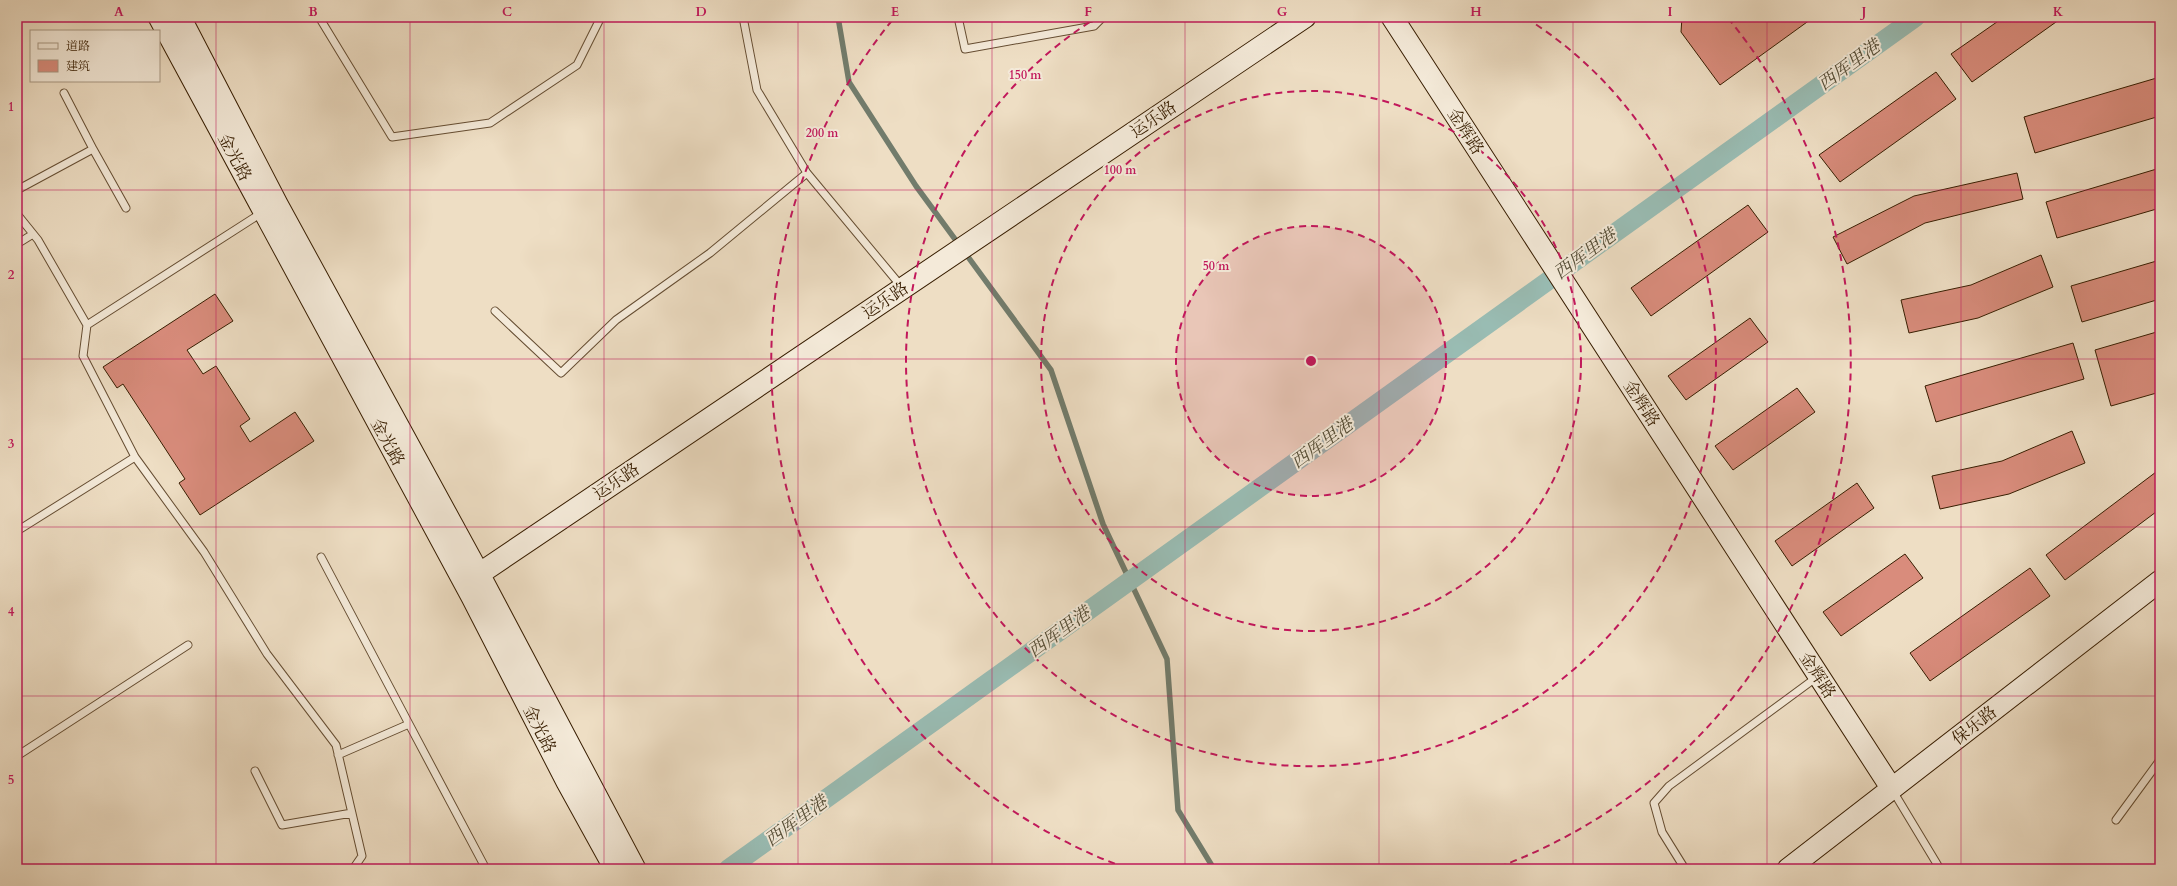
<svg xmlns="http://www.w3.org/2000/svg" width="2177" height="886" viewBox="0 0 2177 886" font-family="Cardo,'Noto Serif SC',serif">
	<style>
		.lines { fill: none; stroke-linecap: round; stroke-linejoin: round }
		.stream { stroke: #727c6c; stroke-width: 5.5 }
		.canal { stroke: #99bcb3; stroke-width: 19 }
		.building { fill: #d98c7c; stroke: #371d01 }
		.lane-casing { stroke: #654d32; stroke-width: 9 }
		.secondary-casing { stroke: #371d01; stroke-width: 23 }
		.lane { stroke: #f4ead9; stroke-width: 7 }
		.secondary { stroke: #f4ead9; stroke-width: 21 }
		.grid { fill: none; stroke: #c2185b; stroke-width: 1; stroke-opacity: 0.55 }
		.ring { fill: none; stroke: #c2185b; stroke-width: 2; stroke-dasharray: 7 5 }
		.labels { text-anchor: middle; stroke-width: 4; stroke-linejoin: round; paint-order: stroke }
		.street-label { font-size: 17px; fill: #371d01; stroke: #f4ead9 }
		.water-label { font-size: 18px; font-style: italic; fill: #544d36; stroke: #f4ead9 }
		.centre { fill: #c2185b; stroke: #f4ead9; stroke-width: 2 }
		.ring-label { font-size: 12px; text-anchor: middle; font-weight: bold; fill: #c2185b; stroke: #f4ead9; stroke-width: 4; stroke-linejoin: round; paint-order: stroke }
		.neatline { fill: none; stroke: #c2185b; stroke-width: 1.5 }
		.grid-label { font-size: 13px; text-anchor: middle; font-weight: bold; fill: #c2185b }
	</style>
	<rect width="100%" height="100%" fill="#eedec4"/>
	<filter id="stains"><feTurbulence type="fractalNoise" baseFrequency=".005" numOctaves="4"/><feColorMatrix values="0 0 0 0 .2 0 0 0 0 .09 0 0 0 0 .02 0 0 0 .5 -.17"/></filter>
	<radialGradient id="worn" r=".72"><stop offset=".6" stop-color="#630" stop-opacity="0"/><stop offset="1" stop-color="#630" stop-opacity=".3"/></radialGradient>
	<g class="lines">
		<path class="stream" d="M838,17L849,82L916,186L1051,370L1103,524L1167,659L1178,810L1214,869"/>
		<path class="canal" d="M728,869L1916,17"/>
	</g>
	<path class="building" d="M1682,17H1814L1720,85L1681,32Z
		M2004,17H2063L1972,82L1951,54Z
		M1936,72L1956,99L1840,182L1819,155Z
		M2160,77V116L2035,153L2024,117Z
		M2160,168V208L2057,238L2046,202Z
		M2017,173L2023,199L1925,223L1847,264L1833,237L1914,196Z
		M1748,205L1768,232L1651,316L1631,288Z
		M2041,255L2053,287L1978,318L1909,333L1901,300L1971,285Z
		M2160,260V299L2082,322L2071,286Z
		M215,294L233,321L187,350L203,374L216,366L250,419L240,426L250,442L295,412L314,441L200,515L179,483L185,479L123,384L117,388L103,367Z
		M1750,318L1768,342L1686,400L1668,376Z
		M2160,331V392L2111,406L2095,350Z
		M2073,343L2084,379L1936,422L1925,386Z
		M1797,388L1815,412L1733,470L1715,446Z
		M2072,431L2085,463L2009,494L1940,509L1932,476L2002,461Z
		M2160,469V509L2065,580L2046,555Z
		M1857,483L1874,508L1792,566L1775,541Z
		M1905,554L1923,578L1841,636L1823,612Z
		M2030,568L2050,596L1930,681L1910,653Z"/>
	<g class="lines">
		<g class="lane-casing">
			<path id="lane" d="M319,17L392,137L490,123L577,65L601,17
				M743,17L757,90L807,173L901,286
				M958,17L965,49L1094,26L1103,17
				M64,93L93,149
				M17,190L93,149L126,208
				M17,214L38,240L87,325L83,356L135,457L204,552L267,654L336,745L362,856L353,869
				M17,244L33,234
				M495,311L561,373L616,320L710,253L807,173
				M87,325L263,212
				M17,531L135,457
				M321,557L409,724L338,755
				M409,724L486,869
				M17,756L188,645
				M255,771L282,825L352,813
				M1893,791L1940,869
				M2116,820L2160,760
				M1685,869L1662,832L1654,803L1669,786L1817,677"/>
		</g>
		<g class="secondary-casing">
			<path id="secondary" d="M159,17L472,597L567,782L615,869
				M180,17L277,204L479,574L635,869
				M1392,17L1892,789
				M466,585L479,574L1305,17
				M1788,869L2160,581"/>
		</g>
		<use href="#lane" class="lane"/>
		<use href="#secondary" class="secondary"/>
	</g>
	<path class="grid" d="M216,17V869M410,17V869M604,17V869M798,17V869M992,17V869M1185,17V869M1379,17V869M1573,17V869M1767,17V869M1961,17V869M17,190H2160M17,359H2160M17,527H2160M17,696H2160"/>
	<circle cx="1311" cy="361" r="135" fill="#c2185b" fill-opacity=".12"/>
	<g class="ring">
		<circle cx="1311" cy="361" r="135"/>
		<circle cx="1311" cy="361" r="270"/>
		<path d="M1526 18A405 405 0 1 1 1096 18"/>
		<path d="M1126 868A540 540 0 0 1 894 18M1728 18A540 540 0 0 1 1496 868"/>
	</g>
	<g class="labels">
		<g class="street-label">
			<text transform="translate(1153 119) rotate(-34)" y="6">运乐路</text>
			<text transform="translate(1466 131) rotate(57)" y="6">金辉路</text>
			<text transform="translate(235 157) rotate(62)" y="6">金光路</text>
			<text transform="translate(885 300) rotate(-34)" y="6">运乐路</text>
			<text transform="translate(1642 403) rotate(57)" y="6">金辉路</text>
			<text transform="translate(388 442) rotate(61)" y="6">金光路</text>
			<text transform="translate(616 481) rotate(-34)" y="6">运乐路</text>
			<text transform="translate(1818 675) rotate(57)" y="6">金辉路</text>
			<text transform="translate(1974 725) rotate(-38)" y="6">保乐路</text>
			<text transform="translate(540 729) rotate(63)" y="6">金光路</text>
		</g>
		<g class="water-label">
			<text transform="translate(1849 65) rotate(-36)" y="6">西厍里港</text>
			<text transform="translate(1585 254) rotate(-36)" y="6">西厍里港</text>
			<text transform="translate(1322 443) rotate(-36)" y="6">西厍里港</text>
			<text transform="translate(1059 632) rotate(-36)" y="6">西厍里港</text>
			<text transform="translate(796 821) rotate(-36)" y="6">西厍里港</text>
		</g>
	</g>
	<circle cx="1311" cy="361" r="6" class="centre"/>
	<g class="ring-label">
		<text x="1025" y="79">150 m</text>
		<text x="822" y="137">200 m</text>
		<text x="1120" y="174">100 m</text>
		<text x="1216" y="270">50 m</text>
	</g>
	<rect width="2177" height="886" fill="none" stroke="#eedec4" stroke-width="44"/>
	<rect x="30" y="30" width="130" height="52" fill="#f4ead9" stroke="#a89883"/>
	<rect x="38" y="43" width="20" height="6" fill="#f4ead9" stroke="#a89883"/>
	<text x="66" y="50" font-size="12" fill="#371d01">道路</text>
	<rect x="38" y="60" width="20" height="12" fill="#d98c7c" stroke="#a89883"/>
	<text x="66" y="70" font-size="12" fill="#371d01">建筑</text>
	<rect x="22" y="22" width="2133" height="842" class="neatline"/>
	<g class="grid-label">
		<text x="119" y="16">A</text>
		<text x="313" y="16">B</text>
		<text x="507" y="16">C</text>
		<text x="701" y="16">D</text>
		<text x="895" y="16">E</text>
		<text x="1088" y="16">F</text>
		<text x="1282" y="16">G</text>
		<text x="1476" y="16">H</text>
		<text x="1670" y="16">I</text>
		<text x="1864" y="16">J</text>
		<text x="2058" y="16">K</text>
		<text x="11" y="111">1</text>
		<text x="11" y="279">2</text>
		<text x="11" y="448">3</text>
		<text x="11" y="616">4</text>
		<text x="11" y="784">5</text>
	</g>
	<rect width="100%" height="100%" filter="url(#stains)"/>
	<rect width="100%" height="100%" fill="url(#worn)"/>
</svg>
